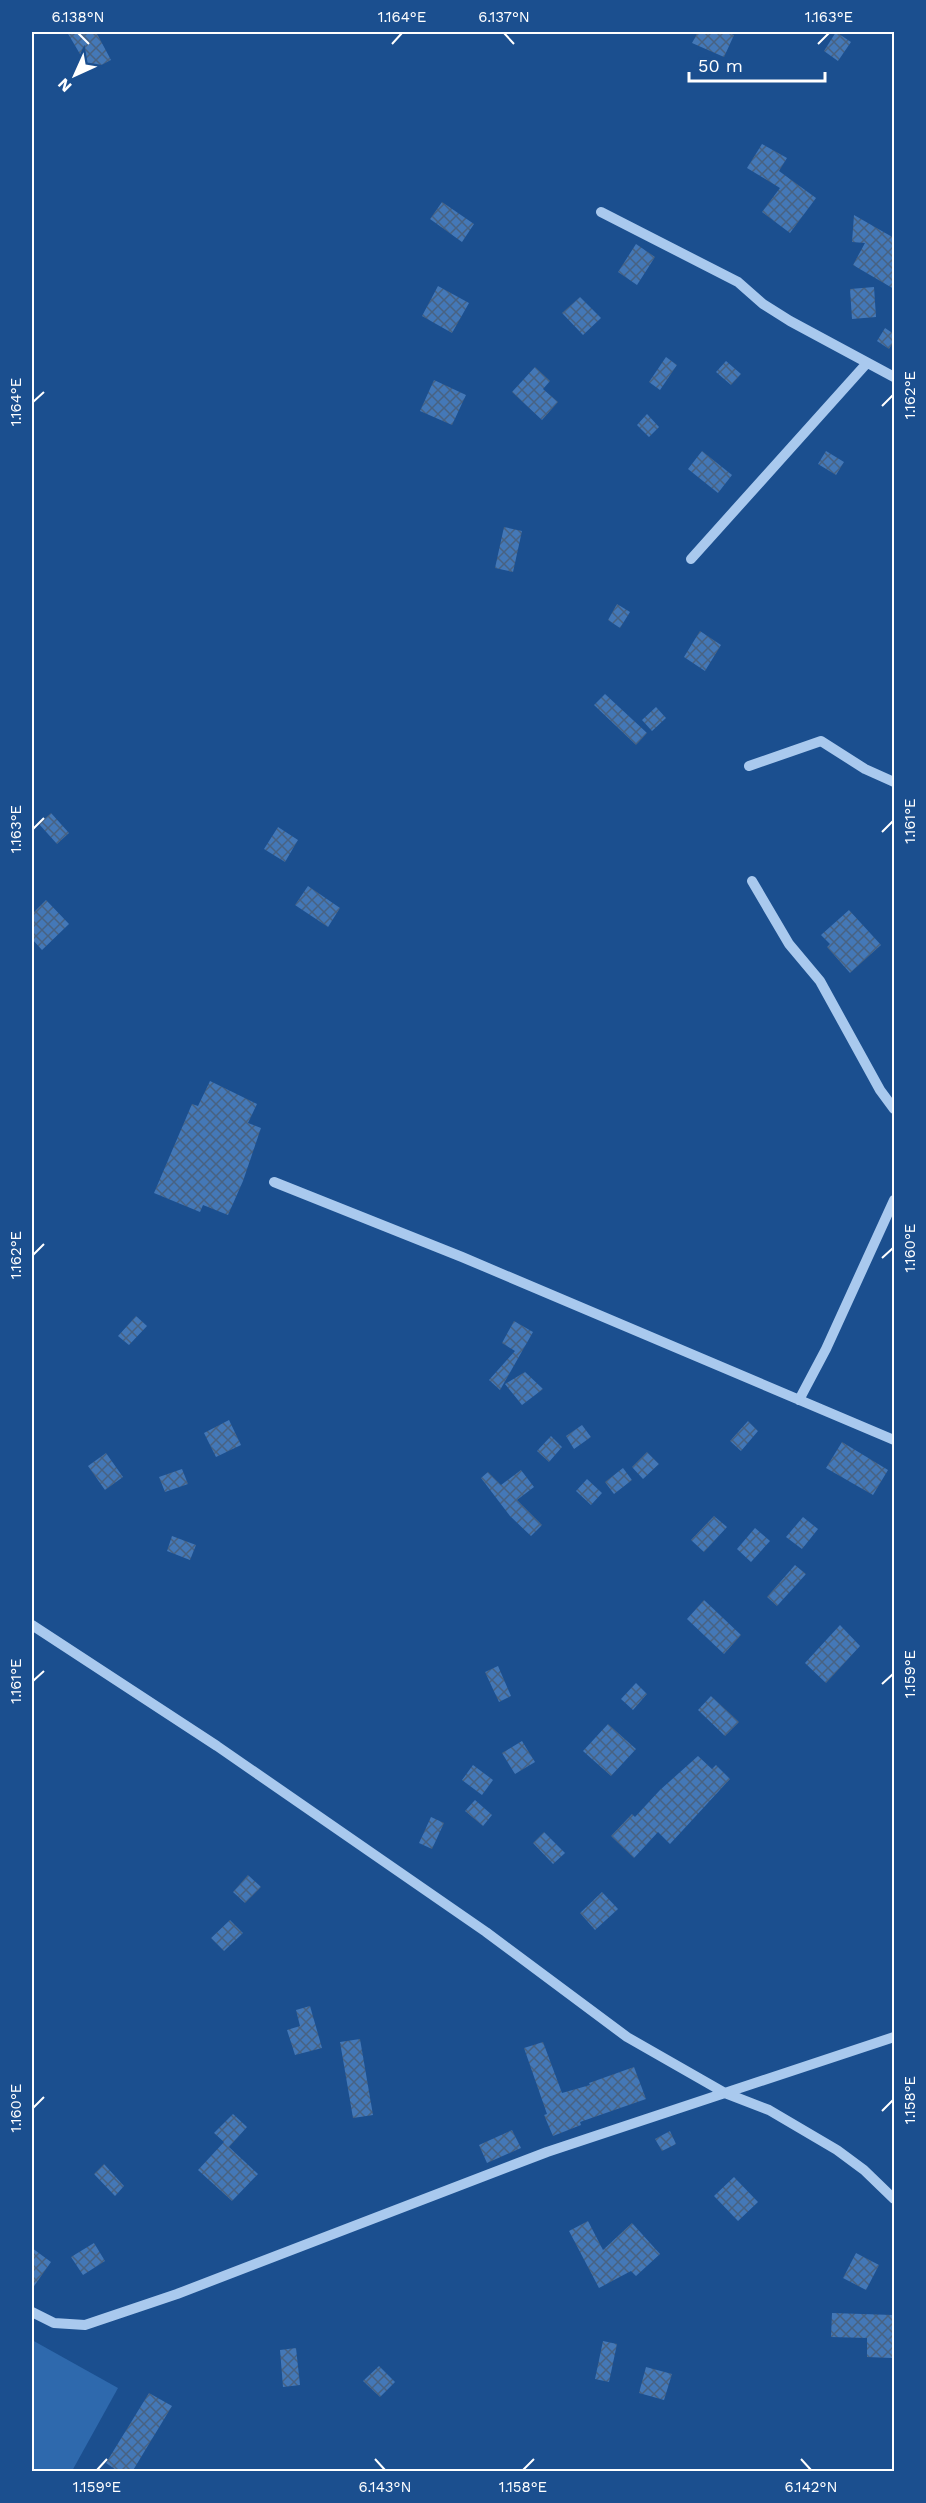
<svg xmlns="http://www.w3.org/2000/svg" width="926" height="2503" viewBox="0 0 926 2503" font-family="'Work Sans',sans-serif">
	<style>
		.pitch { fill: #2e69ad }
		.building { fill: url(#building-cross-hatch) }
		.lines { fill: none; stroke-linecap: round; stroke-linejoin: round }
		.minor { stroke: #a9c9ee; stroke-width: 10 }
		.ticks { fill: none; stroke: #fff; stroke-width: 2 }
		.neatline { fill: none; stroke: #fff; stroke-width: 2 }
		.ticks-label { font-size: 15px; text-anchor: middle; fill: #fff }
	</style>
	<defs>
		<pattern id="building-cross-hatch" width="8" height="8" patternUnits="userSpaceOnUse" patternTransform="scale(1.5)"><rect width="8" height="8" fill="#4478b7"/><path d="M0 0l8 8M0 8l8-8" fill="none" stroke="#486282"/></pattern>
	</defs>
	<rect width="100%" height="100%" fill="#1b4f8f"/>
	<path class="pitch" d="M32,2340L118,2388L72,2471H32Z"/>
	<path class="building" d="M67,32H96L111,60L90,71Z
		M698,32H726L734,35L724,57L692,43Z
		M836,32L851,42L838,61L824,51Z
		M762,144L787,158L779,171L816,198L790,233L762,212L780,188L747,168Z
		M442,202L474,224L462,242L430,219Z
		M854,215L894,238V289L853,265L865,243L852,242Z
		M636,244L655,257L637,285L618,272Z
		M438,286L469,303L452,333L422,316Z
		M874,287L876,317L852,319L850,289Z
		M580,297L601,318L583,335L562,313Z
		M885,328L894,334V341L889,349L877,341Z
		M666,357L677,365L660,390L649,382Z
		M726,361L741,374L731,385L716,372Z
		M535,367L550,381L543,389L558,402L542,420L512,392Z
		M434,380L466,395L452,425L420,411Z
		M647,414L659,427L649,437L637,425Z
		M702,451L732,475L718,493L688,469Z
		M826,451L844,462L836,475L818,464Z
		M504,527L522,531L513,572L495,568Z
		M617,604L630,612L620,628L608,620Z
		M700,631L721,645L705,671L684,657Z
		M605,694L647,733L636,745L594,705Z
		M656,707L666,718L652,731L642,720Z
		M51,813L69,833L57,844L39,824Z
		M278,827L298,840L285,862L264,849Z
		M308,886L340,908L328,927L295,905Z
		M46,900L69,924L42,950L32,939V914Z
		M849,910L881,945L850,973L827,947L830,944L821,935Z
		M210,1081L257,1104L248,1123L261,1128L243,1181L228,1215L203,1205L200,1212L154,1193L192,1104L198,1106Z
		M136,1316L147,1326L129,1345L118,1336Z
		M514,1321L533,1332L500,1390L489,1380L515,1351L502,1343Z
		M525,1372L543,1389L522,1405L505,1384Z
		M229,1420L241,1445L216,1457L204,1433Z
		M748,1421L758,1431L741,1451L730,1441Z
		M582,1425L591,1437L574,1449L566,1436Z
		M551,1436L562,1447L549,1462L537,1451Z
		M842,1442L888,1470L873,1495L826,1468Z
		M647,1452L659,1464L643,1479L632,1467Z
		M106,1453L123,1477L105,1490L88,1466Z
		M623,1468L632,1480L614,1494L605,1482Z
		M182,1469L188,1484L165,1492L159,1477Z
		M521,1470L534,1487L517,1500L542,1525L531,1536L510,1516L481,1478L488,1472L501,1485Z
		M587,1479L602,1493L591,1505L576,1491Z
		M714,1516L727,1527L704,1552L691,1540Z
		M803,1517L818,1529L802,1549L786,1537Z
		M755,1528L770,1541L751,1562L737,1549Z
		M172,1536L196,1545L190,1560L167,1551Z
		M795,1565L806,1574L777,1606L767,1597Z
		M704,1600L741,1635L724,1654L687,1619Z
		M840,1625L860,1646L826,1683L805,1663Z
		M498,1666L511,1696L499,1702L485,1672Z
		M636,1683L647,1694L633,1710L621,1699Z
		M711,1696L739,1722L725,1736L698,1710Z
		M608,1724L636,1749L611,1776L583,1751Z
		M522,1741L535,1762L515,1774L502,1753Z
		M698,1756L712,1769L716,1765L730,1779L670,1844L658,1832L634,1858L611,1836L632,1814L635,1817L660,1790Z
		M473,1765L493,1780L482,1795L462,1780Z
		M475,1800L492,1815L483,1826L465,1811Z
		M431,1817L444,1823L432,1849L419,1843Z
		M544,1832L565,1853L553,1864L533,1843Z
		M248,1875L261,1887L245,1903L233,1892Z
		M602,1892L618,1909L595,1930L580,1913Z
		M230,1920L243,1933L224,1951L211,1938Z
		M310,2006L322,2048L295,2055L287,2030L300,2026L296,2010Z
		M360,2039L373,2115L353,2118L340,2042Z
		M543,2042L562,2093L590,2085L589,2083L634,2067L646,2099L580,2122L581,2125L553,2136L544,2115L547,2114L524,2048Z
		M233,2114L247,2127L229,2147L258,2174L232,2201L198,2170L224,2142L214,2133Z
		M512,2130L521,2148L487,2163L479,2145Z
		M670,2131L676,2144L662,2151L655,2139Z
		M104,2164L124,2186L115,2196L94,2174Z
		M734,2177L758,2202L738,2221L714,2196Z
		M588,2221L603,2250L632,2223L660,2254L636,2276L631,2271L599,2288L569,2231Z
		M94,2243L105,2261L83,2275L71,2257Z
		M32,2248L51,2262L32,2289Z
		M856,2253L879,2265L866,2290L843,2278Z
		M832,2313L893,2315L892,2358L867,2357V2338L831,2337Z
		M603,2341L617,2344L609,2382L595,2379Z
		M296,2348L300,2385L283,2387L280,2350Z
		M379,2366L395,2382L380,2397L363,2381Z
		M646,2367L672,2374L664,2400L639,2393Z
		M149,2393L172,2406L132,2472H119L106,2463Z"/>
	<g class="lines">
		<path class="minor" d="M601,212L738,282L763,304L790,321L894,377
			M691,559L867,363
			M749,766L821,741L865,769L894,782
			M752,881L789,944L820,981L880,1090L894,1109
			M274,1182L462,1257L894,1440
			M799,1400L826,1349L894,1200
			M32,1625L217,1746L486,1932L627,2037L725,2093L769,2110L837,2150L864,2170L894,2199
			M32,2312L54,2323L85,2325L177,2294L547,2152L894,2037"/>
	</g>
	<path class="ticks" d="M78,33L89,44M504,33L514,44M392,44L402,33M818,44L829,33M33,402L44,392M882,406L893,395M33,829L44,818M882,832L893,821M33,1255L44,1244M882,1258L893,1248M33,1681L44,1671M882,1684L893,1674M33,2108L44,2097M882,2111L893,2100M375,2459L385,2470M801,2459L811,2470M97,2470L107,2459M523,2470L534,2459"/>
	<rect width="926" height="2503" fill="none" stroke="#1b4f8f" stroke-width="66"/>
	<g transform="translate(75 75) rotate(225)" stroke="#1b4f8f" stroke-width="4.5" paint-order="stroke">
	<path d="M0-4.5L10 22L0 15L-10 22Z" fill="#ffffff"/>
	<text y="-9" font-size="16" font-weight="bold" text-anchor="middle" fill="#ffffff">N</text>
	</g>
	<path d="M689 72v9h136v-9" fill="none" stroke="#ffffff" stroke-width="3"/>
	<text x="698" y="72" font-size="18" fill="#ffffff" stroke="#1b4f8f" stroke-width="4.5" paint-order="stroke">50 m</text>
	<rect x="33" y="33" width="860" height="2437" class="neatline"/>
	<g class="ticks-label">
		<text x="78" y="22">6.138°N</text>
		<text x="402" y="22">1.164°E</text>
		<text x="504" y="22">6.137°N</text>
		<text x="829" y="22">1.163°E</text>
		<text transform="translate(910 395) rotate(-90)" y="5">1.162°E</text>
		<text transform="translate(16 402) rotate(-90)" y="5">1.164°E</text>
		<text transform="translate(910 821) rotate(-90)" y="5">1.161°E</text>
		<text transform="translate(16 829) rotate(-90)" y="5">1.163°E</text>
		<text transform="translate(910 1248) rotate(-90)" y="5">1.160°E</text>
		<text transform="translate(16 1255) rotate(-90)" y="5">1.162°E</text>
		<text transform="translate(910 1674) rotate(-90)" y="5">1.159°E</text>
		<text transform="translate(16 1681) rotate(-90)" y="5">1.161°E</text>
		<text transform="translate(910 2100) rotate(-90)" y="5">1.158°E</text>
		<text transform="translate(16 2108) rotate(-90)" y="5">1.160°E</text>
		<text x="97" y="2492">1.159°E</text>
		<text x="385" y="2492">6.143°N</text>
		<text x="523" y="2492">1.158°E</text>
		<text x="811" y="2492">6.142°N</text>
	</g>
</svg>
